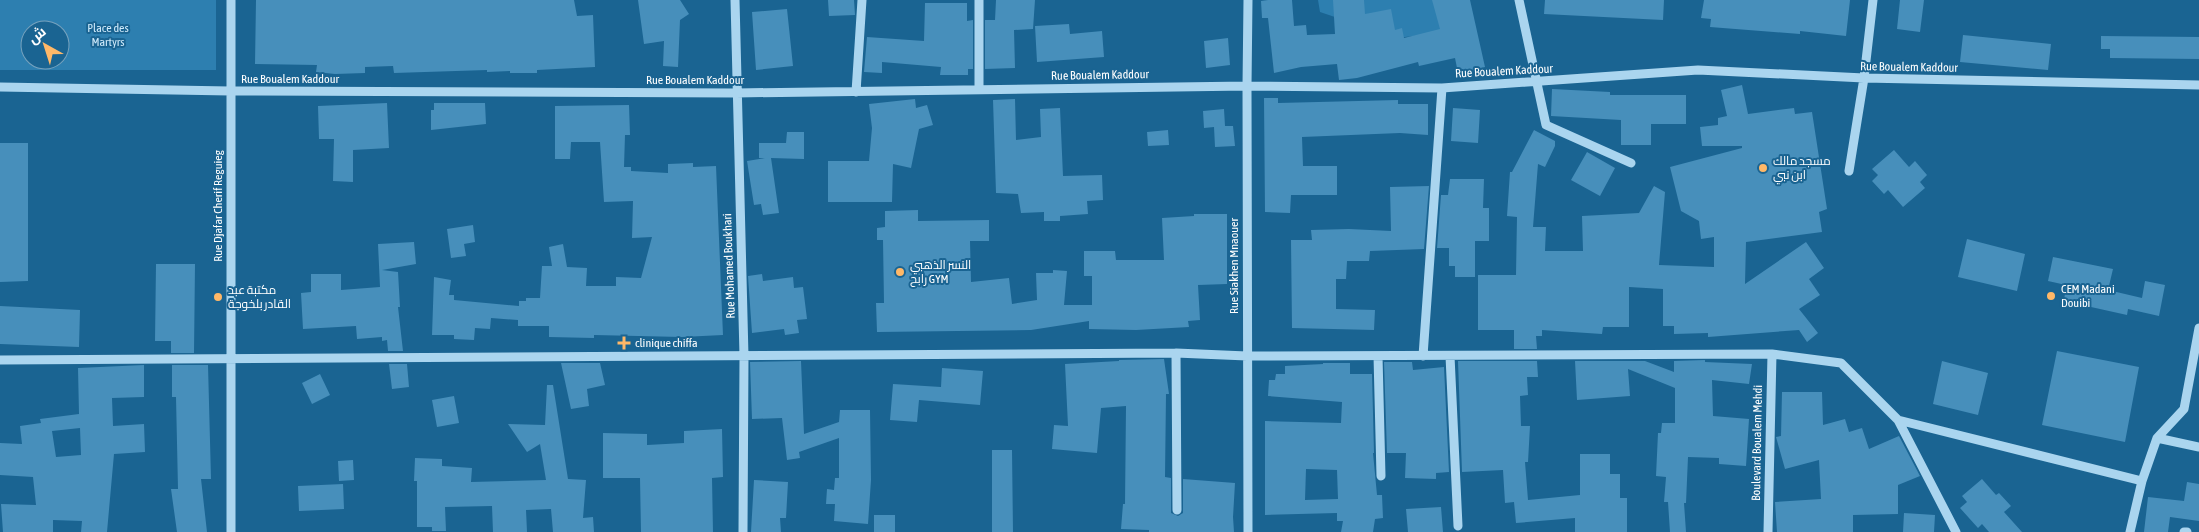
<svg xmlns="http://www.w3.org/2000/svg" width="2199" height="532" viewBox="0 0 2199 532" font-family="'Asap Condensed',Cairo,sans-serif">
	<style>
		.green { fill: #2d7fb0; fill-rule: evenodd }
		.building { fill: #478fbb; fill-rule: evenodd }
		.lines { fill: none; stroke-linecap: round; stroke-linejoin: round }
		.minor { stroke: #aad5ef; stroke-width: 9 }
		.poi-dot { fill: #ffb868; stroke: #1a6492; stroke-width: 2 }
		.labels { text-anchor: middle; stroke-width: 4; stroke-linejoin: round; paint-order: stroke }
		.park-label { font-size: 12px; fill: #d0ebfb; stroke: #1a6492 }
		.street-label { font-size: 12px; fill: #fff; stroke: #1a6492 }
		.poi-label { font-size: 12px; fill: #fff; stroke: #1a6492; text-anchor: start }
	</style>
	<rect width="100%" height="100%" fill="#1a6492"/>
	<path class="green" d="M0,0H216V70H0ZM30,30H60V60H30Z
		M1318,0H1440L1446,32L1397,38L1320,12Z"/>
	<path class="building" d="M256,0H574L577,16L593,15L595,67L537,70V73H510V71L487,72V70L394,73L393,66L365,67V73L335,74L316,72L317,65L255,64Z
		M638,0H680L689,14L680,20L678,67L663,66L664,41L644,44Z
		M828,0H854L855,15L829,16Z
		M996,0H1035L1033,29L1014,30L1015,68L985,69V20H995Z
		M1268,0H1292L1294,26L1306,25L1307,35L1335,34L1333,0H1364L1365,14L1391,9L1395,30L1402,28L1404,38L1440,29L1432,0H1470L1485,67L1458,73L1455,58L1419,66L1418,62L1357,78L1339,80L1337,64L1301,67L1274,73L1268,18H1262L1261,1Z
		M1545,0H1664L1663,20L1544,14Z
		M1704,0H1850L1846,36L1800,31V34L1710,27L1711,19L1701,18Z
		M1900,0H1924L1920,32L1897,29Z
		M925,3H967V21L973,20V69H968V75H940L941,67L882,62V73L864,72L867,37L924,41Z
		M787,9L793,66L756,70L752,12Z
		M1069,24L1070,34L1102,31L1104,57L1037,62L1035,26Z
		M1963,35L2051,44L2048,70L1960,62Z
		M2101,36L2199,37V59L2110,58V49H2101Z
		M1228,38L1230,65L1206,68L1204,41Z
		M1742,85L1748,114L1794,108L1795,114L1812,112L1827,209L1819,212L1822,232L1746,242L1745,284L1806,242L1824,268L1809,279L1820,295L1799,309L1818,333L1807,342L1799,330L1708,337V333L1674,334V326H1663V289L1629,287V327H1603L1602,334L1542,330V336H1536L1537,349H1514V330H1478V275H1516L1517,217L1507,216L1510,172H1512L1534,130L1555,141V146L1545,167L1538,164L1533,227H1546L1545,251H1583L1582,216L1639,213L1654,186L1665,192L1659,265L1714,267V237L1701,239L1699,221L1681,211L1670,167L1742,148V146H1702L1700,127L1718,125V118L1727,116L1721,90Z
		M1552,89L1610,92V95H1686V124H1651V145H1621V120L1551,116Z
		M1264,98H1278V103L1398,100V104H1428V135L1400,133L1302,137L1303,166H1337V195H1291L1290,213L1265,212Z
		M915,99L916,108L927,105L933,125L919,129L911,168L893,164L892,202H828V161H869L872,128L869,104Z
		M1015,99L1016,140L1041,137L1040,109L1060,108L1063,176L1102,175L1103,200L1087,201L1088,214L1060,216V221H1044V212L1021,213L1018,194L996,193L993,100Z
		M387,103L389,148L353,150V182L333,181L334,139H319L318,106Z
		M434,103H485L486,124L431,130V110H434Z
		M629,105L630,135H625L624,167H631V171L668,173V164L693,163V167L716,166L723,335L682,337L594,335V338L549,337V326H518V320L491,318L490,329L475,328L474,340L454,339V335H432L434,277L451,280L449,295H454V300L519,306V301H526V298H540L542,266H552L549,247L563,244L567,267L587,268L586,286H616V277L641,278L652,237L632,238L633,201L604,202L600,142H571L570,159H555V106Z
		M1453,108L1480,110L1478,143L1451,141Z
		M1224,109L1225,126H1233L1235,146L1215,147L1214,127L1204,128L1203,111Z
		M1168,130L1169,145L1148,146L1147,132Z
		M787,132H804V159L771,158L779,213L763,215L761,204L754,205L747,161L765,158H759V143H786Z
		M0,143H28V281L0,282Z
		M1894,150L1909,167L1915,161L1927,175L1920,182L1925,188L1903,207L1888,190L1884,194L1872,181L1878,175L1872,169Z
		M1587,152L1615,168L1600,196L1571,180Z
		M1450,179H1484L1483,208H1489V241H1475V277H1455V266H1449V248H1437L1441,195H1448Z
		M1429,186L1424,249L1370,251L1369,261H1347L1346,279H1336V309L1375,310L1374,330L1292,328L1291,240H1312L1311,230L1349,229L1391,231L1390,187Z
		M918,210V221L989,220V241H970L971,282L1009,278L1012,304L1037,300L1036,273H1053V270L1067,271L1064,305H1092V276H1084V251H1115L1116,260H1164L1162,218L1194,216V214H1227V284L1198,285L1200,320L1188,321L1189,327L1136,330L1089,329V321L1031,330L877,332L876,303H884L883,240H877V228L885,227V211Z
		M473,225L475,242L464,244L466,256L451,258L447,229Z
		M1967,239L2025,254L2017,291L1958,277Z
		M414,242L416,264L382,270L398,272L400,307H398L403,351H388L387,340L382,341V337L357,339L356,326L303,329L301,293L311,292V274H341V290L380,287L378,244Z
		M2053,257L2113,269L2108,290L2142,298L2145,281L2165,285L2159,316L2128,309L2127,315L2064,301L2066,285L2048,281Z
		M156,264H195L194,353H171V341H155Z
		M762,274L763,281L793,277L794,288L803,287L807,319L797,320L799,333L785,335L784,329L752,333L748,276Z
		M0,306L80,310L79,347L0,344Z
		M2057,351L2139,367L2125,442L2042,425Z
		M1164,359L1169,394H1166L1165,477L1171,478V513L1178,516L1183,513V479L1235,483L1233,517L1234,532H1149V530L1121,529L1123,504H1125L1126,406L1101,408L1097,453L1052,449L1054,425L1068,426L1065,364L1119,361V360Z
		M1705,360V362L1752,364L1749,384L1712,380L1713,416L1749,419L1746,466L1719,464V458L1688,457L1686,503H1684L1686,532H1670L1668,502H1664L1666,477L1656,476L1658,433H1661L1662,423H1675V388L1628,369L1630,396L1577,400L1575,361H1645L1674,372V361Z
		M801,361L804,434L839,422L840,410H870L871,480L868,524L834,521L835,504H826L827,489L834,490L835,478H839V438L799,452L800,458L787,460L782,418L752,419L750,362Z
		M1458,361H1537L1538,377H1527L1528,395L1520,396L1521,426H1530L1528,462H1525L1528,500L1580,495V454H1610V474H1620V498H1627V532H1575V518L1516,523L1514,502L1505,503L1503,470L1462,472Z
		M1942,361L1988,373L1978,415L1933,404Z
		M1384,362H1412L1413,370L1444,367L1449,472L1436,473V479L1405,478L1406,453H1387Z
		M561,363H600L605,385L587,389L589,406L571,409Z
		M1323,363H1350V374H1372L1374,453H1373L1377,495H1382L1383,518L1375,519L1373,532H1341L1343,521H1337V513L1265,515V421L1341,423L1342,402L1268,396L1269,380H1275L1276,374H1285V366L1323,364ZM1306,469L1337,470L1338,499L1305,500Z
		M389,364H407L409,387L392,389Z
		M144,365V397L112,398L113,426L144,424L145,452L114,454L107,532H81L82,521L53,520V532H3L1,504L36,505L33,477L0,475V443L22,444L20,426L41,423L40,419L79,414L78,368ZM80,428L81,455L56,457L52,431Z
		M172,365H208L211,479H201L207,532H177L171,489H178L176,397H172Z
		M942,368L983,371L980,405L919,400L917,422L890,420L893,384L941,387Z
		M320,374L330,395L312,404L302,383Z
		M547,385H553L568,479L586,480L583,518L593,517L594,532H553L551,509L526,510L527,532H493L492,506L445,507L446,531H432V527H417V481H414L415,458L442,459V466L472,468L471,482L546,480L540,444L527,452L508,424L545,425Z
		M1782,392H1822L1823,425L1845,419L1849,432L1862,428L1869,449L1899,436L1920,476L1898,485V514L1853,515V532H1777L1775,502L1821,499L1819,460L1785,469L1776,437L1781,436Z
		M454,396L459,423L437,427L432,400Z
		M722,429L723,477L712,478L713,532H641L640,478H603V433L647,434V445L684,443V431Z
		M992,450H1012L1013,532H992Z
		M353,460L354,480L339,481L338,461Z
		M1982,479L1996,495L1999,493L2011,506L2004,512L2022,532H1989L1982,524L1978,528L1960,508L1967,502L1962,496Z
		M754,480L788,482L786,518H780L781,532H751Z
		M2187,482L2199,484V521L2170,517L2168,532H2144L2148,497L2184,501Z
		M343,484L344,509L299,511L298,486Z
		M1441,507L1443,532H1408L1406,509Z
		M1904,513L1935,515L1934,532H1903Z
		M874,515H895V532H874Z"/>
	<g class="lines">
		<path class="minor" d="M231,0V532
			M735,0L744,356L743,532
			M1519,0L1546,125L1631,163
			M0,87L230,91L736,93L1247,86L1442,88L1698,70L1864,78L2199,85
			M979,90V0
			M856,92L862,0
			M1849,171L1864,78L1873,0
			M1176,353L1177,510
			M1378,356L1381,476
			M1423,356L1442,88
			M1450,356L1458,526
			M0,360L1176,353L1247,356L1772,354L1841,363L1898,420L1956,532
			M1898,420L2142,481L2157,438L2184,409L2199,328
			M2157,438L2199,447
			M1248,532L1247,86L1248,0
			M1768,532L1772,354
			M2130,532L2142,481
			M2184,532H2187"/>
	</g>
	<g class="poi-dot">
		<circle cx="1763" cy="168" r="5"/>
		<circle cx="900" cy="272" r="5"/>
		<circle cx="2051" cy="296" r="5"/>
		<circle cx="218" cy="297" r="5"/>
		<path d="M621.5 335.5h5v5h5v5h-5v5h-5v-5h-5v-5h5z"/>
	</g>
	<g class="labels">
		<g class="park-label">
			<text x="108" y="32">Place des<tspan x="108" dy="14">Martyrs</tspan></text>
		</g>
		<g class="street-label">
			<text transform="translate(1909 67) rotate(1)" y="4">Rue Boualem Kaddour</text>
			<text transform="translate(1504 71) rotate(-3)" y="4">Rue Boualem Kaddour</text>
			<text transform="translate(1100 75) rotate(-1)" y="4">Rue Boualem Kaddour</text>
			<text x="290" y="83">Rue Boualem Kaddour</text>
			<text x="695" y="84">Rue Boualem Kaddour</text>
			<text transform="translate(218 206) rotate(-90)" y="4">Rue Djafar Cherif Reguieg</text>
			<text transform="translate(729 266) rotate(-92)" y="4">Rue Mohamed Boukhari</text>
			<text transform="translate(1234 266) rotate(-90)" y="4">Rue Siakhen Mnaouer</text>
			<text transform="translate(1757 443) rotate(-89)" y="4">Boulevard Boualem Mehdi</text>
		</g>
		<g class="poi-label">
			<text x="1773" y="165">مسجد مالك<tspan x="1773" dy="14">ابن نبي</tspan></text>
			<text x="910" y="269">النسر الذهبي<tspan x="910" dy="14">رابح GYM</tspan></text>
			<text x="2061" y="293">CEM Madani<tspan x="2061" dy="14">Douibi</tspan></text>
			<text x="228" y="294">مكتبة عبد<tspan x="228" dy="14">القادر بلخوجة</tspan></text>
			<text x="635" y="347">clinique chiffa</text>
		</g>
	</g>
	<g transform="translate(45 45) rotate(321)"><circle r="24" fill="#1a6492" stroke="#76a2be"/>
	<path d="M0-4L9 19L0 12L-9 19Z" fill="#ffb868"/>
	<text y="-8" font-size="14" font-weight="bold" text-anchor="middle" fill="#ffffff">ش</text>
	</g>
</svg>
